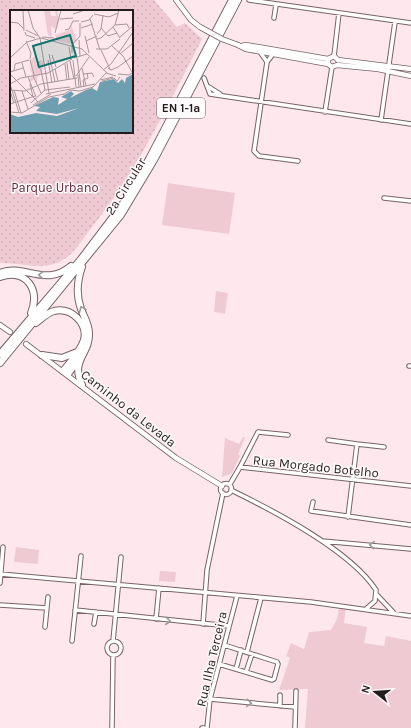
<svg xmlns="http://www.w3.org/2000/svg" width="411" height="728" viewBox="0 0 411 728" font-family="Karla,sans-serif">
	<style>
		.green { fill: #efcad3 }
		.park { fill: url(#park-dots); fill-rule: evenodd }
		.lines { fill: none; stroke-linecap: round; stroke-linejoin: round }
		.minor-casing { stroke: #756367; stroke-width: 5.5 }
		.tertiary-casing { stroke: #756367; stroke-width: 6 }
		.trunk-casing { stroke: #756367; stroke-width: 8 }
		.minor { stroke: #fff; stroke-width: 3.5 }
		.tertiary { stroke: #fff; stroke-width: 4.5 }
		.trunk { stroke: #fff; stroke-width: 6 }
		.tertiary-bridge-casing { stroke: #756367; stroke-width: 6; stroke-linecap: butt }
		.tertiary-bridge { stroke: #fff; stroke-width: 4.5 }
		.oneway { stroke: #9c999a }
		.labels { text-anchor: middle; stroke-width: 3; stroke-linejoin: round; paint-order: stroke }
		.shield { fill: #fffafb; stroke: #665f60; stroke-width: 1 }
		.shield-label { font-size: 12px; font-weight: bold; fill: #241d1e }
		.street-label { font-size: 13px; fill: #241d1e; stroke: #fffafb }
		.park-label { font-size: 13px; fill: #662a3e; stroke: #fffafb }
		.inset-road { fill: none; stroke: #a7979a; stroke-width: 1 }
		.view { fill: #0f766e; fill-opacity: 0.15; stroke: #0f766e; stroke-width: 2 }
		.inset-edge { fill: none; stroke: #241d1e; stroke-width: 2 }
	</style>
	<defs>
		<pattern id="park-dots" width="8" height="8" patternUnits="userSpaceOnUse"><rect width="8" height="8" fill="#efcad3"/><path d="M2 2h.1M6 6h.1" fill="none" stroke="#cdadb5" stroke-width="1.8" stroke-linecap="round"/></pattern>
	</defs>
	<rect width="100%" height="100%" fill="#fee8ed"/>
	<path class="green" d="M168,183L235,193L229,234L162,225Z
		M216,291L228,293L225,314L214,312Z
		M243,437L245,438L238,454L240,456L232,473L222,477L225,438L239,444Z
		M16,547L39,550L38,564L14,562Z
		M160,571L176,572L175,582L159,581Z
		M339,607H346L344,623L367,627L364,643L384,646L386,636L411,641V728H305L308,689L279,690L290,658L286,656L291,643L304,649L309,632L331,630L337,619Z"/>
	<path class="park" d="M0,0H154L177,27L185,23L202,39C168,105 136,173 89,231C80,243 72,257 57,263C40,270 18,262 0,263ZM11,11H132V132H11Z"/>
	<g class="lines">
		<g class="minor-casing">
			<path id="minor" d="M249,0L411,23
				M274,18L276,5
				M260,52L267,62
				M273,54L267,62L254,151L259,156L298,161
				M334,56L339,13
				M204,78L210,94L411,124
				M209,87L220,94
				M325,112L332,67
				M381,120L395,22
				M384,198L411,201
				M409,366H411
				M328,440L357,444L348,517
				M357,444L384,447
				M240,467L258,432L288,435
				M220.5 489a5.5 5.5 0 1 1 11 0a5.5 5.5 0 1 1-11 0Z
				M230,484L240,467L411,486
				M231,490C274,511 350,550 376,590L375,601L367,608
				M313,502L311,511L411,525
				M322,541L411,549
				M0,574L311,602L411,616
				M0,583L3,547
				M376,594L393,612
				M0,605L47,608
				M75,610L229,626
				M156,619L159,588
				M94,624L96,612
				M203,624L207,570L223,493
				M45,627L48,597
				M72,641L81,556
				M113,641L121,557
				M107 648a7 7 0 1 1 14 0a7 7 0 1 1-14 0Z
				M247,652L261,598
				M219,664L272,680L274,679L278,664L277,662L224,645
				M236,669L241,650
				M246,672L252,654
				M280,695V706
				M210,699L295,707
				M112,728L113,655
				M202,728H204
				M207,728L210,699L237,596
				M295,728L296,691"/>
		</g>
		<g class="tertiary-casing">
			<path id="tertiary" d="M176,0L191,20L200,27
				M238,45L246,49L328,64
				M242,46L246,45L328,59
				M328,59V64L332,67L337,65L378,69L411,76
				M328,59L334,56L338,60
				M338,60L411,69
				M0,325L10,332
				M26,344L176,458L222,486"/>
		</g>
		<g class="trunk-casing">
			<path id="trunk" d="M0,273C24,263 45,288 71,266
				M0,277C26,268 41,290 31,313
				M36,323C41,319 47,313 54,311C71,307 88,323 84,340C80,352 71,361 63,371
				M0,354L81,259L122,205L149,159L232,0
				M42,355L62,358L77,352
				M0,363L121,215L154,160L238,0
				M68,374L79,359
				M82,385C70,359 90,355 89,333C89,324 84,317 81,309C76,295 77,281 82,267"/>
		</g>
		<use href="#minor" class="minor"/>
		<use href="#tertiary" class="tertiary"/>
		<use href="#trunk" class="trunk"/>
		<g class="tertiary-bridge-casing">
			<path id="tertiary-bridge" d="M200,27L222,39L238,45"/>
		</g>
		<use href="#tertiary-bridge" class="tertiary-bridge"/>
	</g>
	<defs><path id="oneway-chevron" d="M-2-3.5L2.5 0L-2 3.5" fill="none" stroke-width="1.6" stroke-linecap="round" stroke-linejoin="round"/></defs>
	<g class="oneway">
		<use href="#oneway-chevron" transform="translate(41 275) rotate(-176)"/>
		<use href="#oneway-chevron" transform="translate(82 309) rotate(-112)"/>
		<use href="#oneway-chevron" transform="translate(372 545) rotate(-175)"/>
		<use href="#oneway-chevron" transform="translate(168 621) rotate(5)"/>
		<use href="#oneway-chevron" transform="translate(249 703) rotate(5)"/>
	</g>
	<g class="labels">
		<rect class="shield" x="157" y="98" width="48" height="20" rx="3"/>
		<g class="shield-label">
			<text x="181" y="112">EN 1-1ª</text>
		</g>
		<g class="street-label">
			<text transform="translate(125 186) rotate(-58)" y="5">2ª Circular</text>
			<text transform="translate(129 408) rotate(38)" y="5">Caminho da Levada</text>
			<text transform="translate(316 466) rotate(6)" y="5">Rua Morgado Botelho</text>
			<text transform="translate(211 659) rotate(-77)" y="5">Rua Ilha Terceira</text>
		</g>
		<g class="park-label">
			<text x="55" y="192">Parque Urbano</text>
		</g>
	</g>
	<g transform="translate(10 10)">
		<rect width="123" height="123" fill="#fee8ed"/>
		<path d="M40,0L41,6H46L45,0H47L49,10L45,19L41,16L42,27L38,25L34,1ZM25,46L26,52L31,50L34,52L32,63L27,67V74L25,68L21,72L19,69L23,66L18,54L24,63L20,50Z" fill="#efcad3"/>
		<path d="M61,15L67,31L62,34L47,31L45,25L60,20Z" fill="#efcad3"/>
		<path d="M123,64V123H0V104L8,107L26,103L47,106L69,98L47,104L26,101L30,97L24,96L43,87L49,88L48,95L57,89L51,87L61,81L64,84L60,88L76,80L82,78L87,81L90,72L104,69L108,73L112,69L115,73L116,68Z" fill="#6d9fb1"/>
		<path class="inset-road" d="M13,0L14,21M18,0L23,18L30,28L39,83M63,4L75,0M84,4L99,7L108,3M50,9L63,8M80,9L90,40M0,12L8,13L14,19M71,12L79,10L83,5M105,15L117,14L119,18M105,15L109,0M103,17L110,28M71,18L83,14M91,18L98,26L107,23M16,20L28,26M55,20L59,19L63,11H69M15,22L16,25L25,28M45,23L51,0M87,24L91,19L93,5M75,26L79,43M32,27L44,28M110,27L123,16M87,29L91,28L105,15M69,30L70,46M16,31L21,43L20,49M76,31L87,26M102,36L113,46L122,62M59,37L61,50M86,39H97L110,29M91,40L100,59M62,43V35L70,26V13M39,44L45,72M110,44L123,33M42,45L46,57M0,48L17,32L31,28L72,39L97,63M64,48L77,44M67,48L71,77M20,50L24,65M38,50L42,73M63,50L66,77M60,51L64,69M12,53L16,67M57,53L59,69M28,54L30,52L27,55L31,60L35,80M55,54L57,70M72,58L76,76M98,58L101,60L108,57L123,46M45,59L48,71M93,60L101,54L123,22M4,61L5,54L19,50M0,62L13,58M0,64L28,92M73,64L82,63L84,67M108,64L119,65L123,62M68,65L69,77M23,66L31,83M66,66L79,47M18,67L26,87M90,70L103,67M92,71L104,68L107,71L110,67M0,74L9,103M0,74L11,68L38,63L62,49M20,74L23,87M74,77L73,70L78,68L77,63M0,80L15,81L31,74L67,68M4,80L11,103M0,81L4,93M12,81L18,99M36,84L85,74M53,85L60,80L70,81L83,77L96,63L106,66M21,93L35,80L60,77M0,94L25,86M23,95L41,84M0,102L12,103L39,87L54,84"/>
		<path class="view" d="M60,25L66,46L29,57L23,36Z"/>
		<rect width="123" height="123" class="inset-edge"/>
	</g>
	<g transform="translate(375 692) rotate(287)" stroke="#fffafb" stroke-width="3" paint-order="stroke">
	<path d="M0-3L7 15L0 10L-7 15Z" fill="#241d1e"/>
	<text y="-6" font-size="11" font-weight="bold" text-anchor="middle" fill="#241d1e">N</text>
	</g>
</svg>
